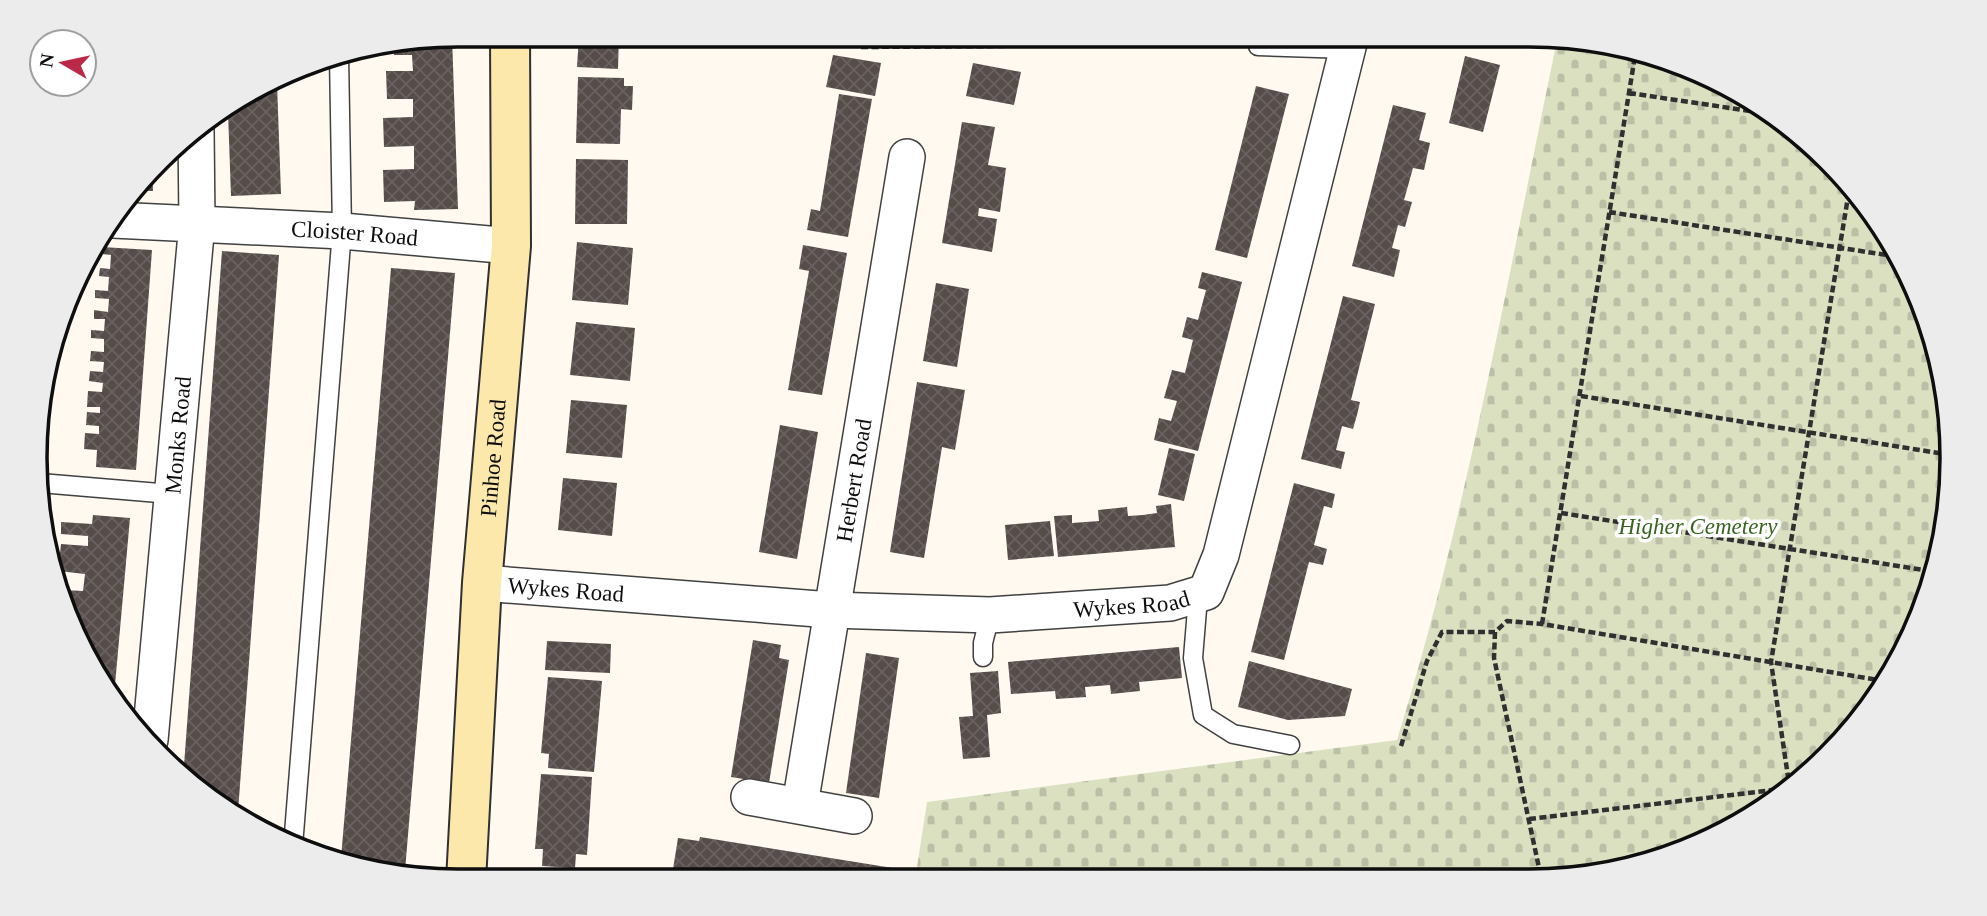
<svg xmlns="http://www.w3.org/2000/svg" width="1987" height="916" viewBox="0 0 1987 916" font-family="'Times New Roman',serif">
	<style>
		.cemetery { fill: url(#cemetery-stones) }
		.building { fill: url(#building-cross-hatch) }
		.lines { fill: none; stroke-linecap: round; stroke-linejoin: round }
		.service-casing { stroke: #414141; stroke-width: 21 }
		.minor-casing { stroke: #414141; stroke-width: 38 }
		.secondary-casing { stroke: #303030; stroke-width: 42 }
		.path { stroke: #303030; stroke-width: 4.5; stroke-dasharray: 7 3.5; stroke-linecap: butt }
		.service { stroke: #fff; stroke-width: 18 }
		.minor { stroke: #fff; stroke-width: 35 }
		.secondary { stroke: #fde8ac; stroke-width: 38 }
		.labels { text-anchor: middle; stroke-width: 7; stroke-linejoin: round; paint-order: stroke }
		.street-label { font-size: 23px; fill: #0e0e0e; stroke: #fff }
		.park-label { font-size: 23px; font-style: italic; fill: #386420; stroke: #fff }
		.rim { fill: none; stroke: #0e0e0e; stroke-width: 3.5 }
	</style>
	<defs>
		<pattern id="cemetery-stones" width="16" height="16" patternUnits="userSpaceOnUse" patternTransform="scale(1.75)"><rect width="16" height="16" fill="#dbe0c1"/><path d="M2 7V4a2 2 0 0 1 4 0v3zM10 15v-3a2 2 0 0 1 4 0v3z" fill="#bbbfa5"/></pattern>
		<pattern id="building-cross-hatch" width="8" height="8" patternUnits="userSpaceOnUse" patternTransform="scale(1.75)"><rect width="8" height="8" fill="#564d4b"/><path d="M0 0l8 8M0 8l8-8" fill="none" stroke="#696261"/></pattern>
	</defs>
	<rect width="100%" height="100%" fill="#fff9ef"/>
	<path class="cemetery" d="M1557,40L1691,67L1828,159L1920,296L1952,458L1920,620L1865,715L1787,793L1691,849L1585,877L915,880L927,802L1397,740C1468,511 1508,275 1557,40Z"/>
	<path class="building" d="M579,35H619L618,69L577,67Z
		M1407,35H1457L1455,48Z
		M452,36L458,209L414,210L415,201L384,202L383,170L414,169V146L384,147L383,118L413,117V99H387L386,71H413L412,55H394L393,46Z
		M833,55L881,63L875,96L826,87Z
		M1465,56L1500,65L1483,132L1449,123Z
		M973,63L1021,72L1014,105L966,96Z
		M578,77L624,78V86H633L632,110L621,109L620,144L576,143Z
		M277,83L281,194L231,196L228,112Z
		M1256,86L1289,94L1247,258L1215,250Z
		M839,94L872,99L848,237L807,230L811,209L820,211Z
		M1393,105L1426,113L1419,140L1430,143L1424,170L1413,168L1404,200L1412,202L1405,227L1398,225L1392,248L1400,250L1394,277L1352,266Z
		M962,122L995,127L988,165L1006,168L1000,212L979,208L978,216L997,219L992,252L942,243Z
		M576,159L628,160L627,224H575Z
		M152,173L153,191H137Z
		M577,242L633,248L628,305L572,300Z
		M803,245L847,253L822,395L788,390L809,271L799,269Z
		M102,247L152,250L136,470L96,467L97,450L84,449L85,433L99,434V426L86,425L87,412L100,413V407H87L88,391L102,392L103,383L89,381L90,371L103,372L104,362L90,361L91,351L104,352V339L91,338V330L104,331L105,319H94V310L108,312L109,299L95,298V290L108,291L109,277L99,276L100,268L110,269L111,255L102,254Z
		M222,251L279,255L238,812L183,779Z
		M391,268L455,273L405,871L341,858Z
		M1202,272L1242,282L1198,451L1154,440L1159,418L1171,421L1177,401L1164,398L1172,370L1185,373L1193,340L1182,337L1187,317L1198,320L1206,290L1198,288Z
		M936,283L969,289L957,367L923,361Z
		M1343,296L1375,304L1351,400L1360,402L1357,415L1353,429L1342,426L1336,450L1345,452L1341,469L1301,459Z
		M576,322L635,328L630,381L570,375Z
		M917,382L965,390L955,450L942,447L924,558L890,552Z
		M42,396L48,397L45,433H41Z
		M571,400L627,405L622,458L566,453Z
		M780,425L818,432L797,559L759,552Z
		M1169,448L1195,454L1184,501L1158,495Z
		M563,478L617,483L612,536L558,530Z
		M1294,483L1335,494L1332,508L1324,506L1314,545L1327,549L1323,565L1309,562L1284,660L1251,652Z
		M1171,504L1175,547L1058,557L1054,516L1072,515V523L1099,521L1098,510L1127,507L1128,516L1143,515L1157,513L1156,506Z
		M93,515L130,518L114,696L91,669L79,633L81,620L75,619L64,590L83,591L85,574L58,571L61,544L88,546V536L61,534V522L92,524Z
		M1050,521L1054,556L1008,560L1005,525Z
		M753,640L781,645L779,658L789,660L769,783L731,777Z
		M547,641L611,644L610,673L545,670Z
		M1179,647L1182,678L1139,682L1140,691L1111,694L1110,685L1085,687L1086,697L1056,699L1055,691L1011,694L1008,662Z
		M866,653L899,658L879,798L846,793Z
		M1249,661L1352,689L1345,716L1288,720L1238,707Z
		M998,671L1001,713L987,715L990,757L963,759L959,717L973,716L970,673Z
		M548,677L602,681L594,772L548,768L549,754L541,753Z
		M541,774L592,777L587,855L576,854L575,868L542,866L543,849H535Z
		M700,837L899,869L897,880H741L673,869L678,838L699,841Z
		M537,869L583,873V881H536Z"/>
	<g class="lines">
		<g class="service-casing">
			<path id="service" d="M1258,46L1348,49
				M40,483L171,494
				M1198,597L1193,658L1203,715L1233,734L1290,745
				M983,657V643L990,615
				M293,846L342,231L339,55"/>
		</g>
		<g class="minor-casing">
			<g id="minor">
				<path id="s1" d="M113,220L342,231L511,246"/>
				<path id="s2" d="M482,583L831,610L990,615L1170,603L1206,592L1221,555L1351,35"/>
				<path id="s3" d="M150,740L197,223L196,130"/>
				<path d="M749,797L854,816"/>
				<path id="s4" d="M800,805L907,157"/>
			</g>
		</g>
		<g class="secondary-casing">
			<g id="secondary">
				<path id="s5" d="M466,881L482,583L511,246L510,35"/>
			</g>
		</g>
		<path class="path" d="M861,47L1006,46
			M931,47V35
			M1629,93L1757,112
			M1609,212L1893,256
			M1581,396L1951,455
			M1561,513L1930,571
			M1542,624L1635,56
			M1495,632L1494,658L1541,877
			M1401,746L1427,661L1442,632H1495L1507,621L1542,624L1884,681
			M1790,790L1771,662L1849,191
			M1529,819L1790,788"/>
		<use href="#service" class="service"/>
		<use href="#minor" class="minor"/>
		<use href="#secondary" class="secondary"/>
	</g>
	<g class="labels">
		<g class="street-label">
			<text dy="8" stroke="none"><textPath href="#s1" startOffset="242">Cloister Road</textPath></text>
			<text dy="8" stroke="none"><textPath href="#s3" startOffset="306">Monks Road</textPath></text>
			<text dy="8" stroke="none"><textPath href="#s5" startOffset="424">Pinhoe Road</textPath></text>
			<text dy="8" stroke="none"><textPath href="#s4" startOffset="329">Herbert Road</textPath></text>
			<text dy="8" stroke="none"><textPath href="#s2" startOffset="84">Wykes Road</textPath></text>
			<text dy="8" stroke="none"><textPath href="#s2" startOffset="651">Wykes Road</textPath></text>
		</g>
		<g class="park-label">
			<text x="1698" y="534">Higher Cemetery</text>
		</g>
	</g>
	<path d="M0 0H1987V916H0ZM458 47H1529A411 411 0 0 1 1940 458V458A411 411 0 0 1 1529 869H458A411 411 0 0 1 47 458V458A411 411 0 0 1 458 47Z" fill="#ececec" fill-rule="evenodd"/>
	<path class="rim" d="M458 47H1529A411 411 0 0 1 1940 458V458A411 411 0 0 1 1529 869H458A411 411 0 0 1 47 458V458A411 411 0 0 1 458 47Z"/>
	<g transform="translate(63 63) rotate(279)"><circle r="33" fill="#ffffff" stroke="#9f9f9f" stroke-width="2"/>
	<path d="M0-5L12 26L0 18L-12 26Z" fill="#bb2946"/>
	<text y="-10" font-size="19" font-weight="bold" text-anchor="middle" fill="#0e0e0e">N</text>
	</g>
</svg>
